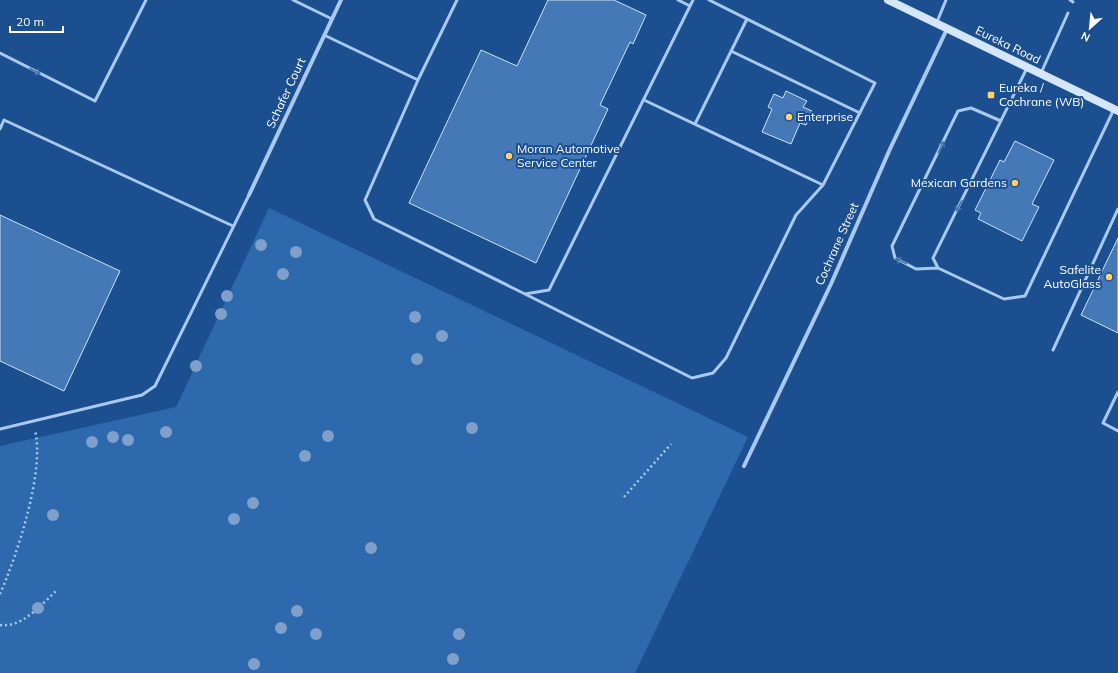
<svg xmlns="http://www.w3.org/2000/svg" width="1118" height="673" viewBox="0 0 1118 673" font-family="Mulish,sans-serif">
	<style>
		.green { fill: #2e69ad }
		.building { fill: #4478b7; stroke: #cfe3fa }
		.lines { fill: none; stroke-linecap: round; stroke-linejoin: round }
		.path { stroke: #a9c9ee; stroke-width: 2.5; stroke-dasharray: 2 3; stroke-linecap: butt }
		.lane { stroke: #a9c9ee; stroke-width: 3 }
		.street { stroke: #a9c9ee; stroke-width: 4 }
		.secondary { stroke: #d6e6fa; stroke-width: 8 }
		.tree { fill: #7ea0ca }
		.oneway { stroke: #4674ac }
		.poi-dot { fill: #ffd166; stroke: #1b4f8f; stroke-width: 1.5 }
		.labels { text-anchor: middle; stroke-width: 4; stroke-linejoin: round; paint-order: stroke }
		.street-label { font-size: 12px; fill: #fff; stroke: #1b4f8f }
		.poi-label { font-size: 12px; fill: #fff; stroke: #1b4f8f; text-anchor: start }
	</style>
	<rect width="100%" height="100%" fill="#1b4f8f"/>
	<path class="green" d="M269,208L748,437L635,673H0V446L176,407Z"/>
	<path class="building" d="M548,0H614L646,15L633,44L630,42L600,105L608,109L536,263L409,203L481,50L517,66Z
		M786,91L807,101L803,107L812,111L806,125L800,123L791,144L762,132L772,109L768,107L774,94L783,98Z
		M1015,141L1054,160L1032,204L1039,207L1022,241L978,219L981,213L975,210L1000,160L1004,162Z
		M0,215L120,271L64,391L0,361Z
		M1118,238V333L1081,315Z"/>
	<g class="lines">
		<path class="path" d="M624,497L671,444
			M0,594C17,555 45,472 35,430
			M0,625C22,628 41,605 56,591"/>
		<path class="lane" d="M293,0L332,19
			M457,0L418,80L365,200L374,219L525,294L549,290L693,0
			M678,0L690,6
			M709,0L875,83L823,185
			M1070,0L1073,2
			M937,22L946,0
			M324,35L418,80
			M731,51L860,113
			M0,53L95,101L146,0
			M1027,68L933,258L938,268L1004,299L1025,296L1114,109
			M1041,73L1068,13
			M695,124L747,19
			M0,129L4,120L233,226
			M938,268L916,269L895,258L892,246L958,111L971,108L1001,121
			M525,294L692,378L713,373L726,358L796,215L823,185L644,100
			M1053,350L1118,209
			M1118,392L1103,423L1118,431
			M0,429L142,395L155,386L249,195"/>
		<path class="street" d="M249,195L341,0
			M744,466L831,284L890,149L947,29"/>
		<path class="secondary" d="M888,0L1118,111"/>
	</g>
	<g class="tree">
		<circle cx="261" cy="245" r="6"/>
		<circle cx="296" cy="252" r="6"/>
		<circle cx="283" cy="274" r="6"/>
		<circle cx="227" cy="296" r="6"/>
		<circle cx="221" cy="314" r="6"/>
		<circle cx="415" cy="317" r="6"/>
		<circle cx="442" cy="336" r="6"/>
		<circle cx="417" cy="359" r="6"/>
		<circle cx="196" cy="366" r="6"/>
		<circle cx="472" cy="428" r="6"/>
		<circle cx="166" cy="432" r="6"/>
		<circle cx="328" cy="436" r="6"/>
		<circle cx="113" cy="437" r="6"/>
		<circle cx="128" cy="440" r="6"/>
		<circle cx="92" cy="442" r="6"/>
		<circle cx="305" cy="456" r="6"/>
		<circle cx="253" cy="503" r="6"/>
		<circle cx="53" cy="515" r="6"/>
		<circle cx="234" cy="519" r="6"/>
		<circle cx="371" cy="548" r="6"/>
		<circle cx="38" cy="608" r="6"/>
		<circle cx="297" cy="611" r="6"/>
		<circle cx="281" cy="628" r="6"/>
		<circle cx="316" cy="634" r="6"/>
		<circle cx="459" cy="634" r="6"/>
		<circle cx="453" cy="659" r="6"/>
		<circle cx="254" cy="664" r="6"/>
	</g>
	<defs><path id="oneway-shaft" d="M-6 0H5M1.5-3L5.5 0L1.5 3" fill="none" stroke-width="1.6" stroke-linecap="round" stroke-linejoin="round"/></defs>
	<g class="oneway">
		<use href="#oneway-shaft" transform="translate(35 71) rotate(27)"/>
		<use href="#oneway-shaft" transform="translate(941 147) rotate(-64)"/>
		<use href="#oneway-shaft" transform="translate(959 206) rotate(117)"/>
		<use href="#oneway-shaft" transform="translate(901 261) rotate(-154)"/>
	</g>
	<g class="poi-dot">
		<rect x="987" y="91" width="8" height="8" rx="2"/>
		<circle cx="789" cy="117" r="4"/>
		<circle cx="509" cy="156" r="4"/>
		<circle cx="1015" cy="183" r="4"/>
		<circle cx="1109" cy="277" r="4"/>
	</g>
	<g class="labels">
		<g class="street-label">
			<text transform="translate(1008 45) rotate(26)" y="4">Eureka Road</text>
			<text transform="translate(286 93) rotate(-65)" y="4">Schafer Court</text>
			<text transform="translate(837 244) rotate(-66)" y="4">Cochrane Street</text>
		</g>
		<g class="poi-label">
			<text x="999" y="92">Eureka /<tspan x="999" dy="14">Cochrane (WB)</tspan></text>
			<text x="797" y="121">Enterprise</text>
			<text x="517" y="153">Moran Automotive<tspan x="517" dy="14">Service Center</tspan></text>
			<text x="1007" y="187" text-anchor="end">Mexican Gardens</text>
			<text x="1101" y="274" text-anchor="end">Safelite<tspan x="1101" dy="14">AutoGlass</tspan></text>
		</g>
	</g>
	<g transform="translate(1090 28) rotate(207)" stroke="#1b4f8f" stroke-width="3" paint-order="stroke">
	<path d="M0-3L7 15L0 10L-7 15Z" fill="#ffffff"/>
	<text y="-6" font-size="11" font-weight="bold" text-anchor="middle" fill="#ffffff">N</text>
	</g>
	<path d="M10 26v6h53v-6" fill="none" stroke="#ffffff" stroke-width="2"/>
	<text x="16" y="26" font-size="12" fill="#ffffff" stroke="#1b4f8f" stroke-width="3" paint-order="stroke">20 m</text>
</svg>
